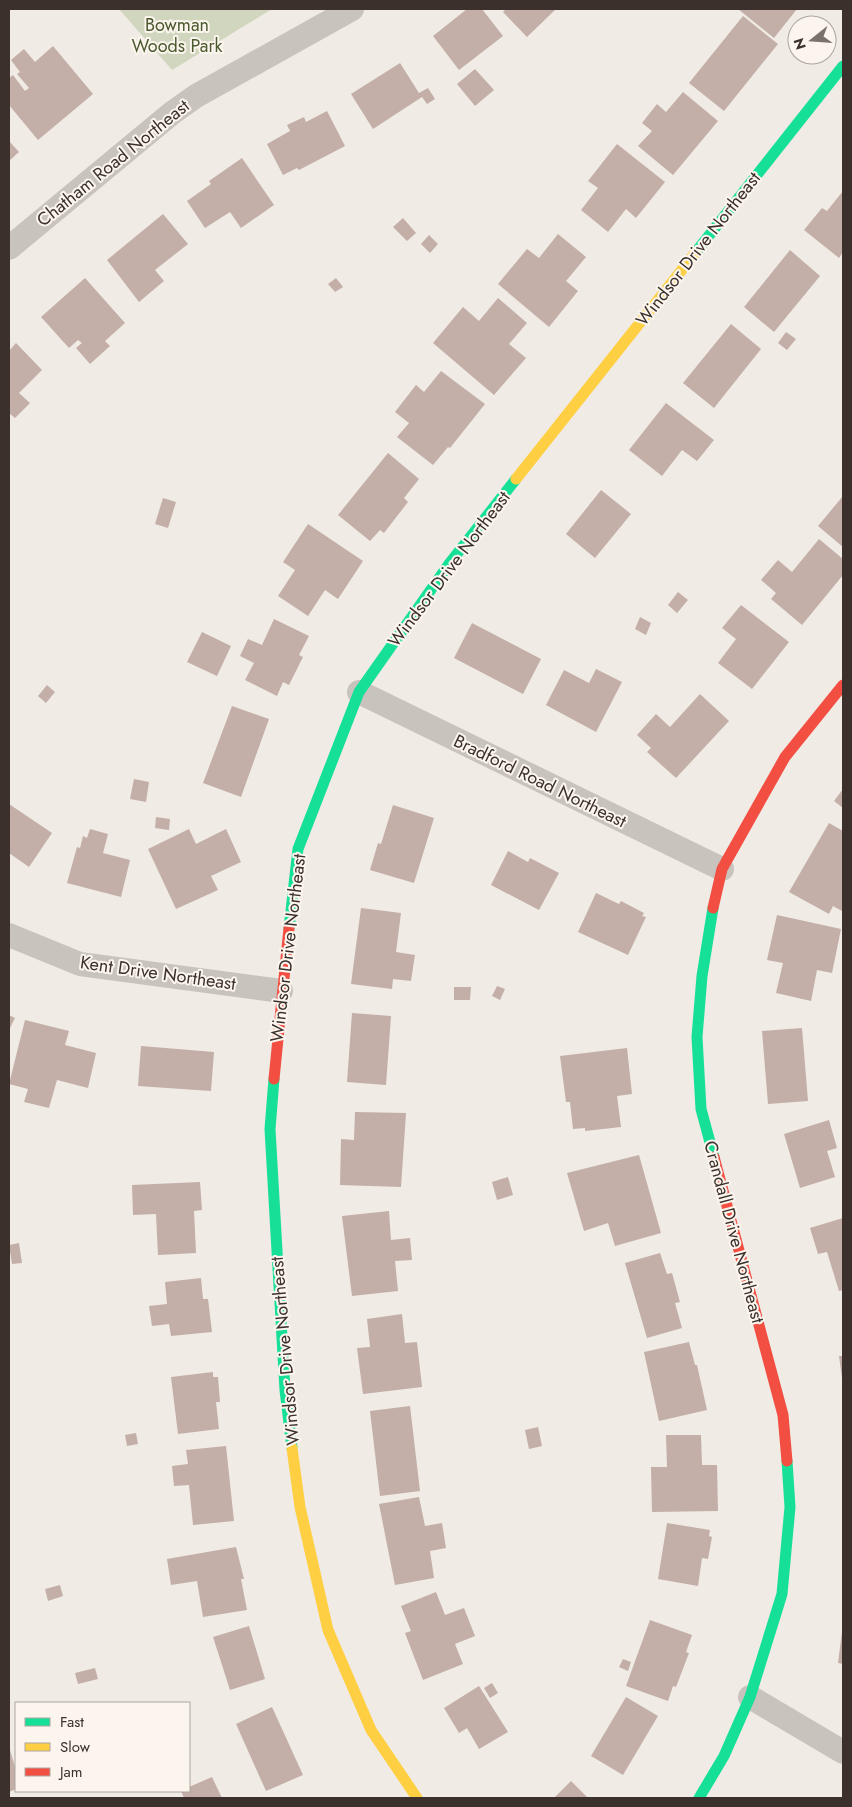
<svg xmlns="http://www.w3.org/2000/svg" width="852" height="1807" viewBox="0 0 852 1807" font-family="Jost,sans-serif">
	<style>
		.green { fill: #d1d6bf }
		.building { fill: #c3afa7 }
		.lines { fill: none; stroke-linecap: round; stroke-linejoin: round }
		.street { stroke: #c9c3be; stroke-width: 24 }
		.fast { stroke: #16e098; stroke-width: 11 }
		.slow { stroke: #ffcf43; stroke-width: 11 }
		.jam { stroke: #f24e42; stroke-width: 11 }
		.labels { text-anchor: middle; stroke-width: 4; stroke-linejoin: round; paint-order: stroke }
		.park-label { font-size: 18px; fill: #4a5a2e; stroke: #fbf5ee }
		.street-label { font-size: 18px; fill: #3b302b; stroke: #fbf5ee }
	</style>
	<rect width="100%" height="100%" fill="#f0ebe5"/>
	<path class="green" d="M119,9H272L172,70Z"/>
	<path class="building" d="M467,9H482L503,36L459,70L433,36Z
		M506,9H556L527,37L503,12Z
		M738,9H797L774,38Z
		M743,16L778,44L724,111L689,83Z
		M53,46L93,94L38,140L9,105V78L13,75L25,91L29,88L17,74L20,72L11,60L24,49L35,62Z
		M400,63L419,93L428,88L435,99L427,104L422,97L373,129L351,94Z
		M475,69L494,90L475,106L457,84Z
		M683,92L718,121L673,175L638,146L652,131L642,123L657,104L666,112Z
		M327,111L345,146L299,170L297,168L283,175L267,144L290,131L287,125L304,117L306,122Z
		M9,141L19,152L9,161Z
		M617,144L665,182L636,218L626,209L608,232L581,210L598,188L588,181Z
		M242,158L274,205L241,228L230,212L205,228L187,201L211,184L209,181Z
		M843,191V252L839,258L804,230L822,208L827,211Z
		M163,214L188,244L155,270L164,281L139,302L107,260Z
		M403,218L416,233L407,241L393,227Z
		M558,234L586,257L566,281L578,291L549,327L498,284L527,249L539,258Z
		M429,235L438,244L430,253L421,244Z
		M790,250L820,276L774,332L744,307Z
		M85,278L125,323L105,341L110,346L90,364L76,348L82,343L78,340L69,348L41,317Z
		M336,278L343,287L335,292L328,284Z
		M498,298L527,323L509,344L526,358L494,395L433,343L463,307L479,321Z
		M731,324L761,349L714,408L683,383Z
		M786,332L796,339L787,350L778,343Z
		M16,343L42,370L19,393L30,403L15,418L9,413V351Z
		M441,371L485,404L450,448L448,447L433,465L397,437L409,423L395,412L416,385L424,392Z
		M666,403L714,440L697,461L682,450L662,476L629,450Z
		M388,453L419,479L404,498L408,502L384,533L380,530L370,541L338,515Z
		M601,490L631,514L595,558L566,534Z
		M843,496V547L818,526Z
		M163,498L176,502L168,528L155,524Z
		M308,524L363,561L338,599L325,590L308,616L278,596L295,570L283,562Z
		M819,539L843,559V575L802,625L771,599L776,593L761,580L778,560L792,572Z
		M678,592L688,600L677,613L668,605Z
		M741,605L789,642L752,689L718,663L736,639L722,628Z
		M640,617L651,623L646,635L635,629Z
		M274,619L309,636L299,655L303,657L289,685L283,682L277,696L245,680L254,663L240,656L248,639L262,645Z
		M472,623L541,659L523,694L454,658Z
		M202,632L231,646L217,676L187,662Z
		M596,669L622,682L596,732L546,705L564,670L589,683Z
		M47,685L55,692L46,703L38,696Z
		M700,694L729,721L676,778L647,752L651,748L637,735L656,714L670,727Z
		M232,706L269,719L241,797L203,783Z
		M134,779L149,782L146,802L130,799Z
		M843,789V808L834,801Z
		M9,804L52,833L29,867L9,853Z
		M393,805L434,818L414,883L370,870L378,843L381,844Z
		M156,817L170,819L169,830L155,828Z
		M829,823L843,831V909L842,911L833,906L829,914L789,892Z
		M90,829L108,834L103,853L130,860L121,897L67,883L77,847L80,848L83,836L87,838Z
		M189,829L196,844L226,829L241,862L211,876L218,890L176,909L148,849Z
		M508,851L528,862L530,858L559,873L539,910L491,885Z
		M596,893L619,904L621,901L644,913L642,916L646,917L628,955L578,932Z
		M361,908L401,913L396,952L415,955L411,981L393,979L392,989L351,984Z
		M777,915L841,929L832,973L817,970L811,1001L776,993L783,963L767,960Z
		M497,986L505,989L500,1000L492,996Z
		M454,987H471L470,1000H454Z
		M352,1013L391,1016L386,1085L347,1082Z
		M9,1015L15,1018L9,1030Z
		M25,1020L69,1031L65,1045L96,1053L88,1088L57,1080L49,1108L24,1102L28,1089L9,1084Z
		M802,1028L808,1101L768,1104L762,1031Z
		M141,1046L214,1052L211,1091L138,1086Z
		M627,1048L632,1094L617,1096L621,1127L585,1131V1128L573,1129L570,1102H566L560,1056Z
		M355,1112L406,1113L401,1187L340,1185L341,1139L354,1140Z
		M829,1120L837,1148L827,1151L835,1177L800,1188L784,1134Z
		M639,1155L661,1233L615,1246L608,1223L584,1231L567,1173Z
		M508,1177L513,1195L497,1200L492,1182Z
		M200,1182L202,1210L194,1211L196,1253L158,1255L156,1214L133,1215L132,1185Z
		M389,1211L391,1240L410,1238L412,1260L395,1261L398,1291L352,1296L342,1216Z
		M843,1218V1290L839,1291L827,1252L818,1254L810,1228Z
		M19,1243L22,1263L12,1264L9,1245Z
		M660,1253L667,1274L672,1273L680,1302L675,1303L682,1328L647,1338L625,1263Z
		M201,1278L203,1299H208L212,1332L171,1336L169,1324L152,1326L149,1306L167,1304L165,1282Z
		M402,1314L405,1343L417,1342L422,1387L363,1394L357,1348L370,1347L367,1319Z
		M689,1342L695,1365H697L707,1410L659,1421L644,1352Z
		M839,1356H843V1378H842Z
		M213,1372V1377H218L220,1402H216L219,1429L178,1434L171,1377Z
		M410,1406L420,1491L380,1496L370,1411Z
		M538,1427L542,1446L529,1449L525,1430Z
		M136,1433L138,1444L127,1446L125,1435Z
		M666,1435H701L702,1465H717L718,1511L652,1512L651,1467H667Z
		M226,1446L234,1521L193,1525L189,1485L174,1486L172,1466L188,1464L186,1450Z
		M419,1497L425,1526L442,1523L446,1548L430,1551L434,1578L395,1585L379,1504Z
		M667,1523L710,1530L709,1536L712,1537L708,1559L702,1558L698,1586L658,1579Z
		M236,1547L244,1579H241L247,1610L203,1617L197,1581L171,1585L167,1559Z
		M60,1585L63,1596L48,1601L45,1589Z
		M436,1592L445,1615L464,1608L475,1636L455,1644L463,1664L423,1680L405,1633L411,1631L401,1606Z
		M650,1620L692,1635L686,1652L689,1653L676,1687L673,1686L668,1701L626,1686Z
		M249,1626L265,1679L230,1690L213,1637Z
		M842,1632H843V1664L838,1663Z
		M623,1659L631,1662L628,1671L619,1667Z
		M95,1668L98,1679L78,1684L75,1673Z
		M492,1683L498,1693L490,1698L484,1688Z
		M479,1686L508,1732L479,1749L467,1728L459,1733L444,1708Z
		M626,1697L658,1716L623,1775L591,1756Z
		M272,1707L303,1775L266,1791L236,1724Z
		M9,1747L16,1770V1789L9,1792Z
		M212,1777L222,1798H184L181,1791H189V1787Z
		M571,1781L588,1798H554Z"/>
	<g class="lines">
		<path class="street" d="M9,248L172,113L196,96L352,9
			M359,692L722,869
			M9,935L80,964L281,991
			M750,1697L843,1752"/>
		<path class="fast" d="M696,252L843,66
			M713,908L702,976L697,1037L701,1109L714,1157
			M289,928L298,849L359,692L449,564L516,479
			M274,1079L270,1129L285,1390L292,1448
			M699,1798L724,1756L750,1697L782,1594L790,1507L787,1461"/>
		<path class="slow" d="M516,479L696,252
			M292,1448L300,1507L328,1630L371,1730L417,1798"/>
		<path class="jam" d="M713,908L722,869L785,757L843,685
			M274,1079L289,928
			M714,1157L783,1415L787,1461"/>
	</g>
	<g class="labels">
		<g class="park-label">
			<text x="177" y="31">Bowman<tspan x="177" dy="21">Woods Park</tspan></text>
		</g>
		<g class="street-label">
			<text transform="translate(113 163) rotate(-39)" y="6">Chatham Road Northeast</text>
			<text transform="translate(698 249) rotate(-52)" y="6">Windsor Drive Northeast</text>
			<text transform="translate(449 569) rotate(-53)" y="6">Windsor Drive Northeast</text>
			<text transform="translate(540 781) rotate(26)" y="6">Bradford Road Northeast</text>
			<text transform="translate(288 948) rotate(-83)" y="6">Windsor Drive Northeast</text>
			<text transform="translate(158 973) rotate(8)" y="6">Kent Drive Northeast</text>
			<text transform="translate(734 1232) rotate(75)" y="6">Crandall Drive Northeast</text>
			<text transform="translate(285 1351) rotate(-95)" y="6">Windsor Drive Northeast</text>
		</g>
	</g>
	<rect width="852" height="1807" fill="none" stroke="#3b302b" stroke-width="20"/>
	<rect x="15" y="1702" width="175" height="90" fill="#fbf5ee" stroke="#aea6a0"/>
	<rect x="25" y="1718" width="25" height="8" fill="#16e098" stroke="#aea6a0"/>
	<text x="60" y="1727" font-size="15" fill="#3b302b">Fast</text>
	<rect x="25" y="1743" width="25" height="8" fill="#ffcf43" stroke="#aea6a0"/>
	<text x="60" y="1752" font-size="15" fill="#3b302b">Slow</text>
	<rect x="25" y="1768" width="25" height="8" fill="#f24e42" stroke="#aea6a0"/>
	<text x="60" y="1777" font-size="15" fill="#3b302b">Jam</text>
	<g transform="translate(812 40) rotate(253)"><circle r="24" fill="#fbf5ee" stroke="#aea6a0"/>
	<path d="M0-4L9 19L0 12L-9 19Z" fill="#7a716c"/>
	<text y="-8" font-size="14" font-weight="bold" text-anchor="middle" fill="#3b302b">N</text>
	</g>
</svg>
